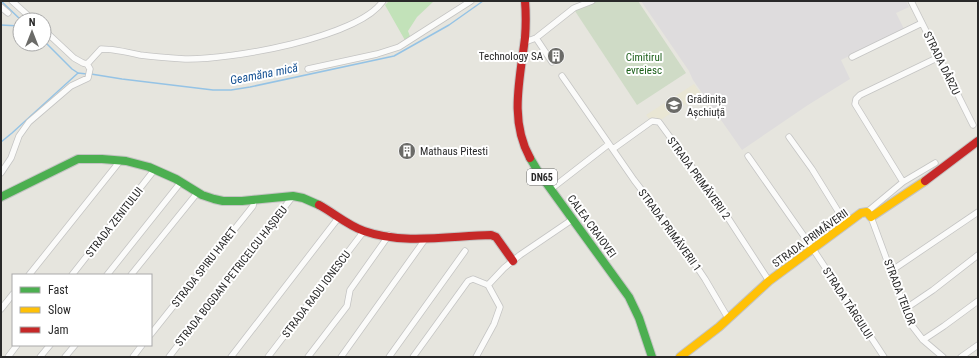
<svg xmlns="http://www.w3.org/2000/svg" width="979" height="358" viewBox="0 0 979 358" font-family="'Roboto Condensed',sans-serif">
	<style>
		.industrial { fill: #dedcdd }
		.education { fill: #e9e6d4 }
		.green { fill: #c2e2b9 }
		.cemetery { fill: #cfdbc6 }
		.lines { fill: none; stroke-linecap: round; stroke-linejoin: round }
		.stream { stroke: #95c3e5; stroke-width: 1.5 }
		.street-casing { stroke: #c4c4c3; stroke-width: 7 }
		.fast-casing { stroke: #c4c4c3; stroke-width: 10 }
		.slow-casing { stroke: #c4c4c3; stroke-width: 10 }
		.jam-casing { stroke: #c4c4c3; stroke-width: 10 }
		.street { stroke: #fbfbfa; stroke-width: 5.5 }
		.fast { stroke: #4caf50; stroke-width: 8 }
		.slow { stroke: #ffc107; stroke-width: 8 }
		.jam { stroke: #c62828; stroke-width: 8 }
		.labels { text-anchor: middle; stroke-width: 4; stroke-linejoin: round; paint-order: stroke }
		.shield { fill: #fff; stroke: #696969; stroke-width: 1 }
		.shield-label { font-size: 10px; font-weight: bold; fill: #292929 }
		.poi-label { font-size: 11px; fill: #292929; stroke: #fff; text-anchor: start }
		.park-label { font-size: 11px; fill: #1f611d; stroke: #fff }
		.street-label { font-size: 11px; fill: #292929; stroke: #fff }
		.water-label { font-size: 12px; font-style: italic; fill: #145092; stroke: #fff }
	</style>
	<rect width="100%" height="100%" fill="#e6e5de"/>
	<path class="industrial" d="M641,1H906L909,7L896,13L904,29L841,60L850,79L808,105L742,150L693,80L689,71Z"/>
	<path class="education" d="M694,84L701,94L659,121L656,117L650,120L646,115Z"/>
	<path class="green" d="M389,1H434L417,17L408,31L411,39L406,42L385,5Z"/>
	<path class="cemetery" d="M591,1H638L686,73L637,105L575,11Z"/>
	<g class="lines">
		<path class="stream" d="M1,1L21,20
			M1,25L20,26
			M44,41L72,69L78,73L87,74
			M91,74L122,79L213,90H231L250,87L394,56L449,25L483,1
			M1,142L12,133L78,73"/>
		<g class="street-casing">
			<path id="street" d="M12,1L33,20
				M911,1L973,125
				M1,7L8,13
				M44,30L74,58L83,63L87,64L90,61L101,49C114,49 127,52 140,55C155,57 170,58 185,59C229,60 358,38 383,1
				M536,38L552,62
				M525,42L536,38L574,8L592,1
				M852,57L922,23
				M308,69L377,54L399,47L471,1
				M562,76L634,180L670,227L705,279L728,318
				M789,137L812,169L846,224
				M613,149L652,121L659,122L719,204L769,281
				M748,156L813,249L884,357
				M1,173L11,158L19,136L29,122L71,86L88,78L90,69L87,64
				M903,182L935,163
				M551,189L609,144
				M867,212L903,182L855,104L856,99L860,95L939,57
				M871,217L910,323L923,340L943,357
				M891,271L978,212
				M29,275L120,161
				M72,275L155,169
				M107,275L181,182
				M131,275L198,192
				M1,309L13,294
				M905,309L933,290L978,255
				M151,334L253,206L254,200
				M923,340L944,326L978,301
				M8,357L17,345
				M40,357L50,345
				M65,357L75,345
				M133,357L142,345
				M169,357L293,196
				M231,357L339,217
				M268,357L364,231
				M308,357L347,306L350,290L389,235
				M341,357L426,238
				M389,357L465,251
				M413,357L468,281L473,279L488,285
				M476,357L494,324L500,307L488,285L504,268L520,255L573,219
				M961,357L978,345"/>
		</g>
		<g class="fast-casing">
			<path id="fast" d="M530,158L539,173L629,297L639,318L652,357
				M1,197L78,159H102L126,161L149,167L176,179L202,195L214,199L223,201H242L293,196L303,198L319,205"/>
		</g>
		<g class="slow-casing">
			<path id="slow" d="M680,357L719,327L769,281L861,213L867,212L871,217L925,181"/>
		</g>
		<g class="jam-casing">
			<path id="jam" d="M525,1C526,13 526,25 525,38C520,79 509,120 530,158
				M925,181L978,141
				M319,205C334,213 347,225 364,231C403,245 450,236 491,235L496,237L513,261"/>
		</g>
		<use href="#street" class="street"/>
		<use href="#fast" class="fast"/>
		<use href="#slow" class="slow"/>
		<use href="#jam" class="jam"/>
	</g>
	<defs>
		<g id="building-disc" transform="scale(0.9)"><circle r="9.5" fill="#6b6b68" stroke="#fff"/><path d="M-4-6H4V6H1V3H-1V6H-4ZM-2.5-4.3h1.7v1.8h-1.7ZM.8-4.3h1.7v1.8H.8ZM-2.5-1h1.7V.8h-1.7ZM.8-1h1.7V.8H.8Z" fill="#fff"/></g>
		<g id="school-disc" transform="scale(0.9)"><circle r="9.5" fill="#6b6b68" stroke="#fff"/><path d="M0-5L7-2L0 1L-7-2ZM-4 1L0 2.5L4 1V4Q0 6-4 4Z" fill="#fff"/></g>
	</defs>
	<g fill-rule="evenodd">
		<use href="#building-disc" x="556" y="56"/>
		<use href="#school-disc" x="674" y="105"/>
		<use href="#building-disc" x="407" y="151"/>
	</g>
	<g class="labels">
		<rect class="shield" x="527" y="169" width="30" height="16" rx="3"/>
		<g class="shield-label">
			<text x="542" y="181">DN65</text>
		</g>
		<g class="poi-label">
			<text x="543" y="60" text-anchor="end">Technology SA</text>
			<text x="687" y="103">Grădinița<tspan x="687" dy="13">Așchiuță</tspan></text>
			<text x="420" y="155">Mathaus Pitesti</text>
		</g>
		<g class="park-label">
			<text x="644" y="61">Cimitirul<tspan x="644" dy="13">evreiesc</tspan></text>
		</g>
		<g class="street-label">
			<text transform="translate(942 63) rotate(64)" y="4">STRADA DÂRZU</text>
			<text transform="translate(699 178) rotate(54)" y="4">STRADA PRIMĂVERII 2</text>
			<text transform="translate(114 222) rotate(-52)" y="4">STRADA ZENITULUI</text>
			<text transform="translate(592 226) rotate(54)" y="4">CALEA CRAIOVEI</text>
			<text transform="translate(670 230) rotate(54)" y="4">STRADA PRIMĂVERII 1</text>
			<text transform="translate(810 238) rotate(-36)" y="4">STRADA PRIMĂVERII</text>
			<text transform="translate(204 267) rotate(-52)" y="4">STRADA SPIRU HARET</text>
			<text transform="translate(231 276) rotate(-52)" y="4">STRADA BOGDAN PETRICELCU HAȘDEU</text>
			<text transform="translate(900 292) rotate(69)" y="4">STRADA TEILOR</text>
			<text transform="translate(316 294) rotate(-53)" y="4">STRADA RADU IONESCU</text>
			<text transform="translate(848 303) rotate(57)" y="4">STRADA TÂRGULUI</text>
		</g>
		<g class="water-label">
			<text transform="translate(264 74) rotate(-11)" y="4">Geamăna mică</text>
		</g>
	</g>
	<rect width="979" height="358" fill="none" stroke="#292929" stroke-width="4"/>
	<rect x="12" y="274" width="140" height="72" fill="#ffffff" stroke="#a9a9a9"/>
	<rect x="20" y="287" width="20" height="6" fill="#4caf50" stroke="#a9a9a9"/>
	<text x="48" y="294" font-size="12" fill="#292929">Fast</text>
	<rect x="20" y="307" width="20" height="6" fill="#ffc107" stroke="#a9a9a9"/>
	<text x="48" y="314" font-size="12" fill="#292929">Slow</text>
	<rect x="20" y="327" width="20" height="6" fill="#c62828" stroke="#a9a9a9"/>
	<text x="48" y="334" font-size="12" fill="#292929">Jam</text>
	<g transform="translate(32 32)"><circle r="19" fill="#ffffff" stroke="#a9a9a9"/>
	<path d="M0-3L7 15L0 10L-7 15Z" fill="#6b6b68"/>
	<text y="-6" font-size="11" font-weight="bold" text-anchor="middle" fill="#292929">N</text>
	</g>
</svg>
